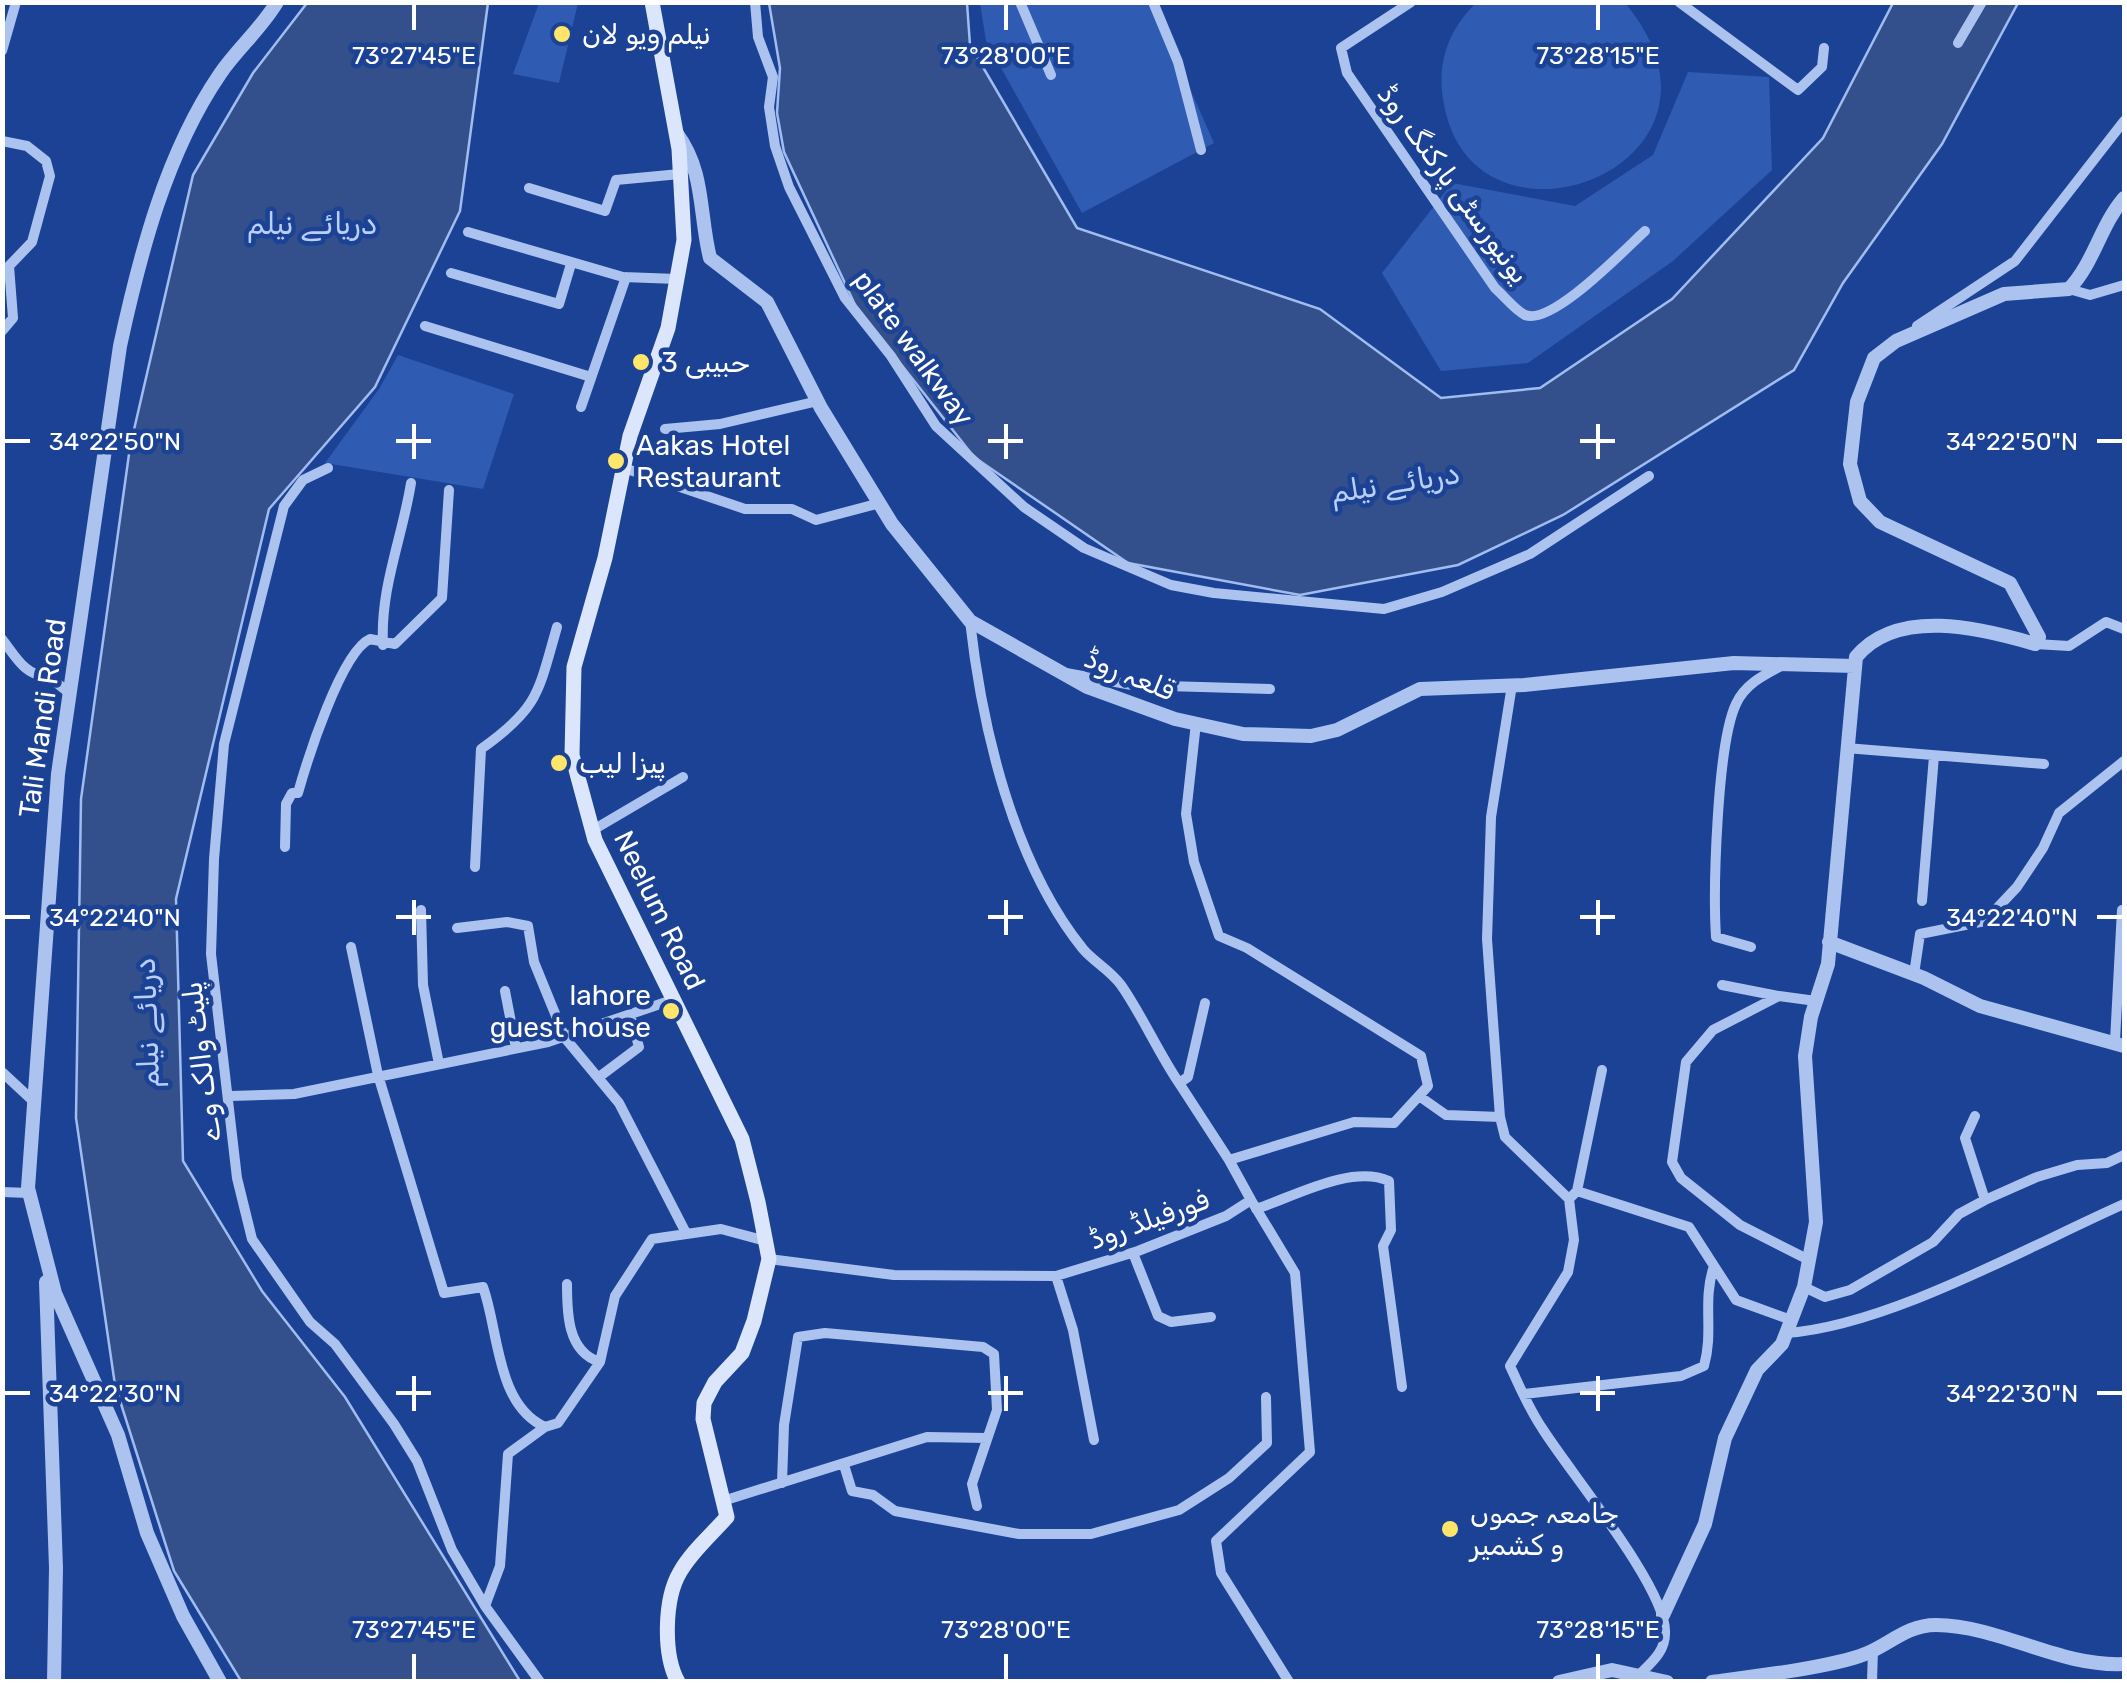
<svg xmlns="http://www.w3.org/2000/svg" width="2127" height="1684" viewBox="0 0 2127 1684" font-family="Rubik,Vazirmatn,sans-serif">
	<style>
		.green { fill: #2f5bb2 }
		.water { fill: #33508c; stroke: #a0bcf1; stroke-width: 2.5 }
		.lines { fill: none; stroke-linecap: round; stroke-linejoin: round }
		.minor { stroke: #adc3ef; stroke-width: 10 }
		.tertiary { stroke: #adc3ef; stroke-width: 14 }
		.secondary { stroke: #dbe5fb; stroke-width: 15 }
		.ticks { fill: none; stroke: #fff; stroke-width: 4 }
		.poi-dot { fill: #ffe66b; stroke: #1b4294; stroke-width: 4 }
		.labels { text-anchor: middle; stroke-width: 9; stroke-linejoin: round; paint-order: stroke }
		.poi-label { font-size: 28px; fill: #fff; stroke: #1b4294; text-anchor: start }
		.street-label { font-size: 28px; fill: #fff; stroke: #1b4294 }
		.water-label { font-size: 30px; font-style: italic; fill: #b9cef6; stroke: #1b4294 }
		.ticks-label { font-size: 25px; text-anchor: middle; fill: #fff; stroke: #1b4294; stroke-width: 9; stroke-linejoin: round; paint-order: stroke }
	</style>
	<rect width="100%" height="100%" fill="#1b4294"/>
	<path class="green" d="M539,3H578L559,83L513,74Z
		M980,3H1152L1214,143L1082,213L986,41Z
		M1476,3H1625C1761,166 1469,275 1443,99C1437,62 1449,29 1476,3Z
		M1688,72L1769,77L1772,170L1673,261L1528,363L1441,371L1382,273L1452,183L1575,206L1653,155Z
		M398,355L514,394L483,489L325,463L379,389Z"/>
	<path class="water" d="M307,3H488L460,211L375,387L269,509L176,899L183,1161L262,1291L345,1397L520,1681H241L174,1571L115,1385L76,1118L81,799L130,447L193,175L253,73Z
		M769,3H967L970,45L1077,228L1320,309L1441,398L1540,388L1672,299L1823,138L1893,3H2018L1942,144L1843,283L1794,370L1563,515L1458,565L1300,595L1128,563L974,457L856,307L784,152L777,113L780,68Z"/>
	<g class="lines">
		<path class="minor" d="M755,2L758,37L773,77L769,107L775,146L789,187L845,298L891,356L936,426L1024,507L1084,548L1171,585L1214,593L1384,609L1442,592L1530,554L1649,476
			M1020,2L1051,75
			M1153,2L1178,62L1201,150
			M1411,2L1341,48L1347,73L1495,288C1504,296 1515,310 1525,315C1552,326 1624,250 1645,231
			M1679,2L1798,90L1822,67L1824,48
			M1958,43L1982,2
			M2,51L16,2
			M2,141L27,146L46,161L50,176L32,242L9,266L13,318L2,331
			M529,188L605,211L616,180L680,174
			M468,232L623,277L677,279
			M451,273L559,304L571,264
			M2069,289L2090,295L2124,285
			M425,326L591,377
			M1917,326L2015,261L2124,121
			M581,407L626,277
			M665,429L720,424L818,401
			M328,468L303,480L284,506L224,744L214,859L211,954L237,1178L252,1239L310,1322L335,1344L394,1424L417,1461L452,1550L485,1606L540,1682
			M624,468L745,509H792L816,520L880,503
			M970,621C982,728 1013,862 1083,949C1094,962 1110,970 1121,985C1142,1015 1158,1052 1179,1083
			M2,639C14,654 26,678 47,675L68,692
			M2035,644L2069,646L2106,622L2124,629
			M383,645C380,588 402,539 411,483
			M1066,673L1132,685L1270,689
			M1846,748L2044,764
			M593,830L683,777
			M285,847L286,804L292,793H298C307,761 341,652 370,639L395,644L442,598L449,490
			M475,867L481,749C539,708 538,693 557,627
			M1922,901L1934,756
			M421,910L423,985L439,1064
			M457,928L507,922L528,926L534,962L565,1038L619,1103L686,1233
			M351,947L378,1075L444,1293L483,1287C499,1331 496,1405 545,1427L558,1423L600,1362
			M1751,947L1716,937C1713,890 1717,744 1736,704C1745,684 1764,675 1783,665
			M1914,974L1920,934L1985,921L2017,887L2043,848L2059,813L2124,761
			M1722,985L1778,996
			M505,991L516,1048
			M1205,1003L1188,1077L1179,1083L1229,1160
			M2115,1041L2122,910
			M2,1072L31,1099
			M599,1077L639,1047L630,1015
			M230,1096L294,1094L548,1042L675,999
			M1419,1096L1446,1115L1500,1117L1505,1137L1569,1199
			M1975,1116L1965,1138L1985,1200
			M1500,1117L1487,939L1491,817L1512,685
			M1577,1191L1602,1070
			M2,1192L29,1193
			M1569,1199L1574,1240L1568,1272L1510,1366C1520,1387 1529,1409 1542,1428C1568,1470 1665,1586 1665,1631C1666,1651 1652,1662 1639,1675
			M1569,1199L1577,1191L1689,1227L1736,1300L1791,1320
			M1251,1200L1295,1273L1310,1452L1216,1541L1221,1573L1289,1682
			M1256,1209C1293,1197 1351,1164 1389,1181L1391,1230L1383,1246L1402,1387
			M1133,1253L1158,1316L1171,1322L1211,1317
			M769,1259L894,1275L1056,1276L1138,1251L1226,1216L1251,1200L1229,1160L1354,1122L1394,1123L1428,1086L1421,1056L1247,948L1219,936L1194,862L1186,814L1196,723
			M1809,1260L1740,1225L1681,1178L1672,1162L1686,1062L1713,1030L1779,996L1816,1001
			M1056,1276L1073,1330L1094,1440
			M567,1284C567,1312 567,1352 600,1362L615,1296L652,1239L721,1229L766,1241
			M1804,1287L1825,1297L1850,1290L1933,1242L1959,1214L1985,1200L2037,1177L2077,1165L2107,1163L2124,1155
			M1786,1333C1888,1326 2029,1246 2124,1204
			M1524,1394L1681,1376L1704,1366C1714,1331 1702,1301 1714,1266
			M844,1465L852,1491L873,1495L895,1511L1019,1534H1091L1179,1510L1229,1478L1267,1443L1266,1397
			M782,1483L784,1425L798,1337L825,1333L983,1347L994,1354L997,1410L972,1484L977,1506
			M726,1500L927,1437L987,1438
			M485,1606L500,1566L508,1454L545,1427
			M1872,1682L1873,1649"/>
		<path class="tertiary" d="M677,134C705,172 699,214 710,258L767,302L821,408L892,524L970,621L1087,687L1175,719L1243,734L1311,736L1337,730L1420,689L1524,685L1734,663L1855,666
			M1829,942L1924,978L1980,1006L2124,1046
			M46,1282L56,1568L54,1682
			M1663,1615L1705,1524L1725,1438L1757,1370L1782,1344L1804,1287L1816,1222L1805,1056L1811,1017L1828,964L1856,657C1897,607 1981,628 2035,644L2039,637L2010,583L1880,522L1860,501L1850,464L1857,402L1874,358L1896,341L2004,294L2069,289C2094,263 2100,226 2124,198
			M220,1682L183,1616L147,1533L118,1435L55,1293L28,1188L58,774L120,346C140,254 166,153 220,74C237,49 261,29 277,2
			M1559,1682L1612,1670L1667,1682
			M1712,1682C1750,1677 1833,1667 1865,1654C1889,1645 1906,1625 1936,1625C2002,1626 2058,1667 2124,1664"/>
		<path class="secondary" d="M652,2L679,149L684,240L668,328L630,436L605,558L574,667L572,755L595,840L742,1139L758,1202L769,1259L754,1321L742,1353L715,1382L704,1403L703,1419L727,1517C712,1534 691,1552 680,1572C664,1599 663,1655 678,1682"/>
	</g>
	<path class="ticks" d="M414,5V30M1006,5V30M1598,5V30M414,424V459M1006,424V459M1598,424V459M5,441H30M396,441H431M988,441H1023M1580,441H1615M2097,441H2122M414,900V935M1006,900V935M1598,900V935M5,917H30M396,917H431M988,917H1023M1580,917H1615M2097,917H2122M414,1376V1411M1006,1376V1411M1598,1376V1411M5,1393H30M396,1393H431M988,1393H1023M1580,1393H1615M2097,1393H2122M414,1654V1679M1006,1654V1679M1598,1654V1679"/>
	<g class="poi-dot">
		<circle cx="562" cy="34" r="10"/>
		<circle cx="641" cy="362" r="10"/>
		<circle cx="616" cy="461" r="10"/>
		<circle cx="559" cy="763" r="10"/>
		<circle cx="671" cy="1011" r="10"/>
		<circle cx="1450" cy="1529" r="10"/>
	</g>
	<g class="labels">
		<g class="poi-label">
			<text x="582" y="44">نیلم ویو لان</text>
			<text x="661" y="372">حبیبی 3</text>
			<text x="636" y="455">Aakas Hotel<tspan x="636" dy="32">Restaurant</tspan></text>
			<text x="579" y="773">پیزا لیب</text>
			<text x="651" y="1005" text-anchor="end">lahore<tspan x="651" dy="32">guest house</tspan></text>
			<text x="1470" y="1523">جامعہ جموں<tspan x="1470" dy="32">و کشمیر</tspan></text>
		</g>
		<g class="street-label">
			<text transform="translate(1454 184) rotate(54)" y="10">یونیورسٹی پارکنگ روڈ</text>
			<text transform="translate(914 348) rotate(54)" y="10">plate walkway</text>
			<text transform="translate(1130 674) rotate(22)" y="10">قلعہ روڈ</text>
			<text transform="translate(42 718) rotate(-82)" y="10">Tali Mandi Road</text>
			<text transform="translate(660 910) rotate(64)" y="10">Neelum Road</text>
			<text transform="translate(201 1062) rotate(-97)" y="10">پلیٹ والک وے</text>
			<text transform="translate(1149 1219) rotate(-20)" y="10">فورفیلڈ روڈ</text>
		</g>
		<g class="water-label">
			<text x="312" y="234">دریائے نیلم</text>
			<text transform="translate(1395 483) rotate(-9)" y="10">دریائے نیلم</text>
			<text transform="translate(147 1023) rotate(-92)" y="10">دریائے نیلم</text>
		</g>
	</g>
	<g class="ticks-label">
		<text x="414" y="64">73°27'45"E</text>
		<text x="1006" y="64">73°28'00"E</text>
		<text x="1598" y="64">73°28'15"E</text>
		<text x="115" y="450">34°22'50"N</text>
		<text x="2012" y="450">34°22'50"N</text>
		<text x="115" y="926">34°22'40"N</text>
		<text x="2012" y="926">34°22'40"N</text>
		<text x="115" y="1402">34°22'30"N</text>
		<text x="2012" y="1402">34°22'30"N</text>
		<text x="414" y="1638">73°27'45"E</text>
		<text x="1006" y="1638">73°28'00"E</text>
		<text x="1598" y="1638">73°28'15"E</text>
	</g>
	<rect width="2127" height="1684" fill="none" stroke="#ffffff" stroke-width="10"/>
</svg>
